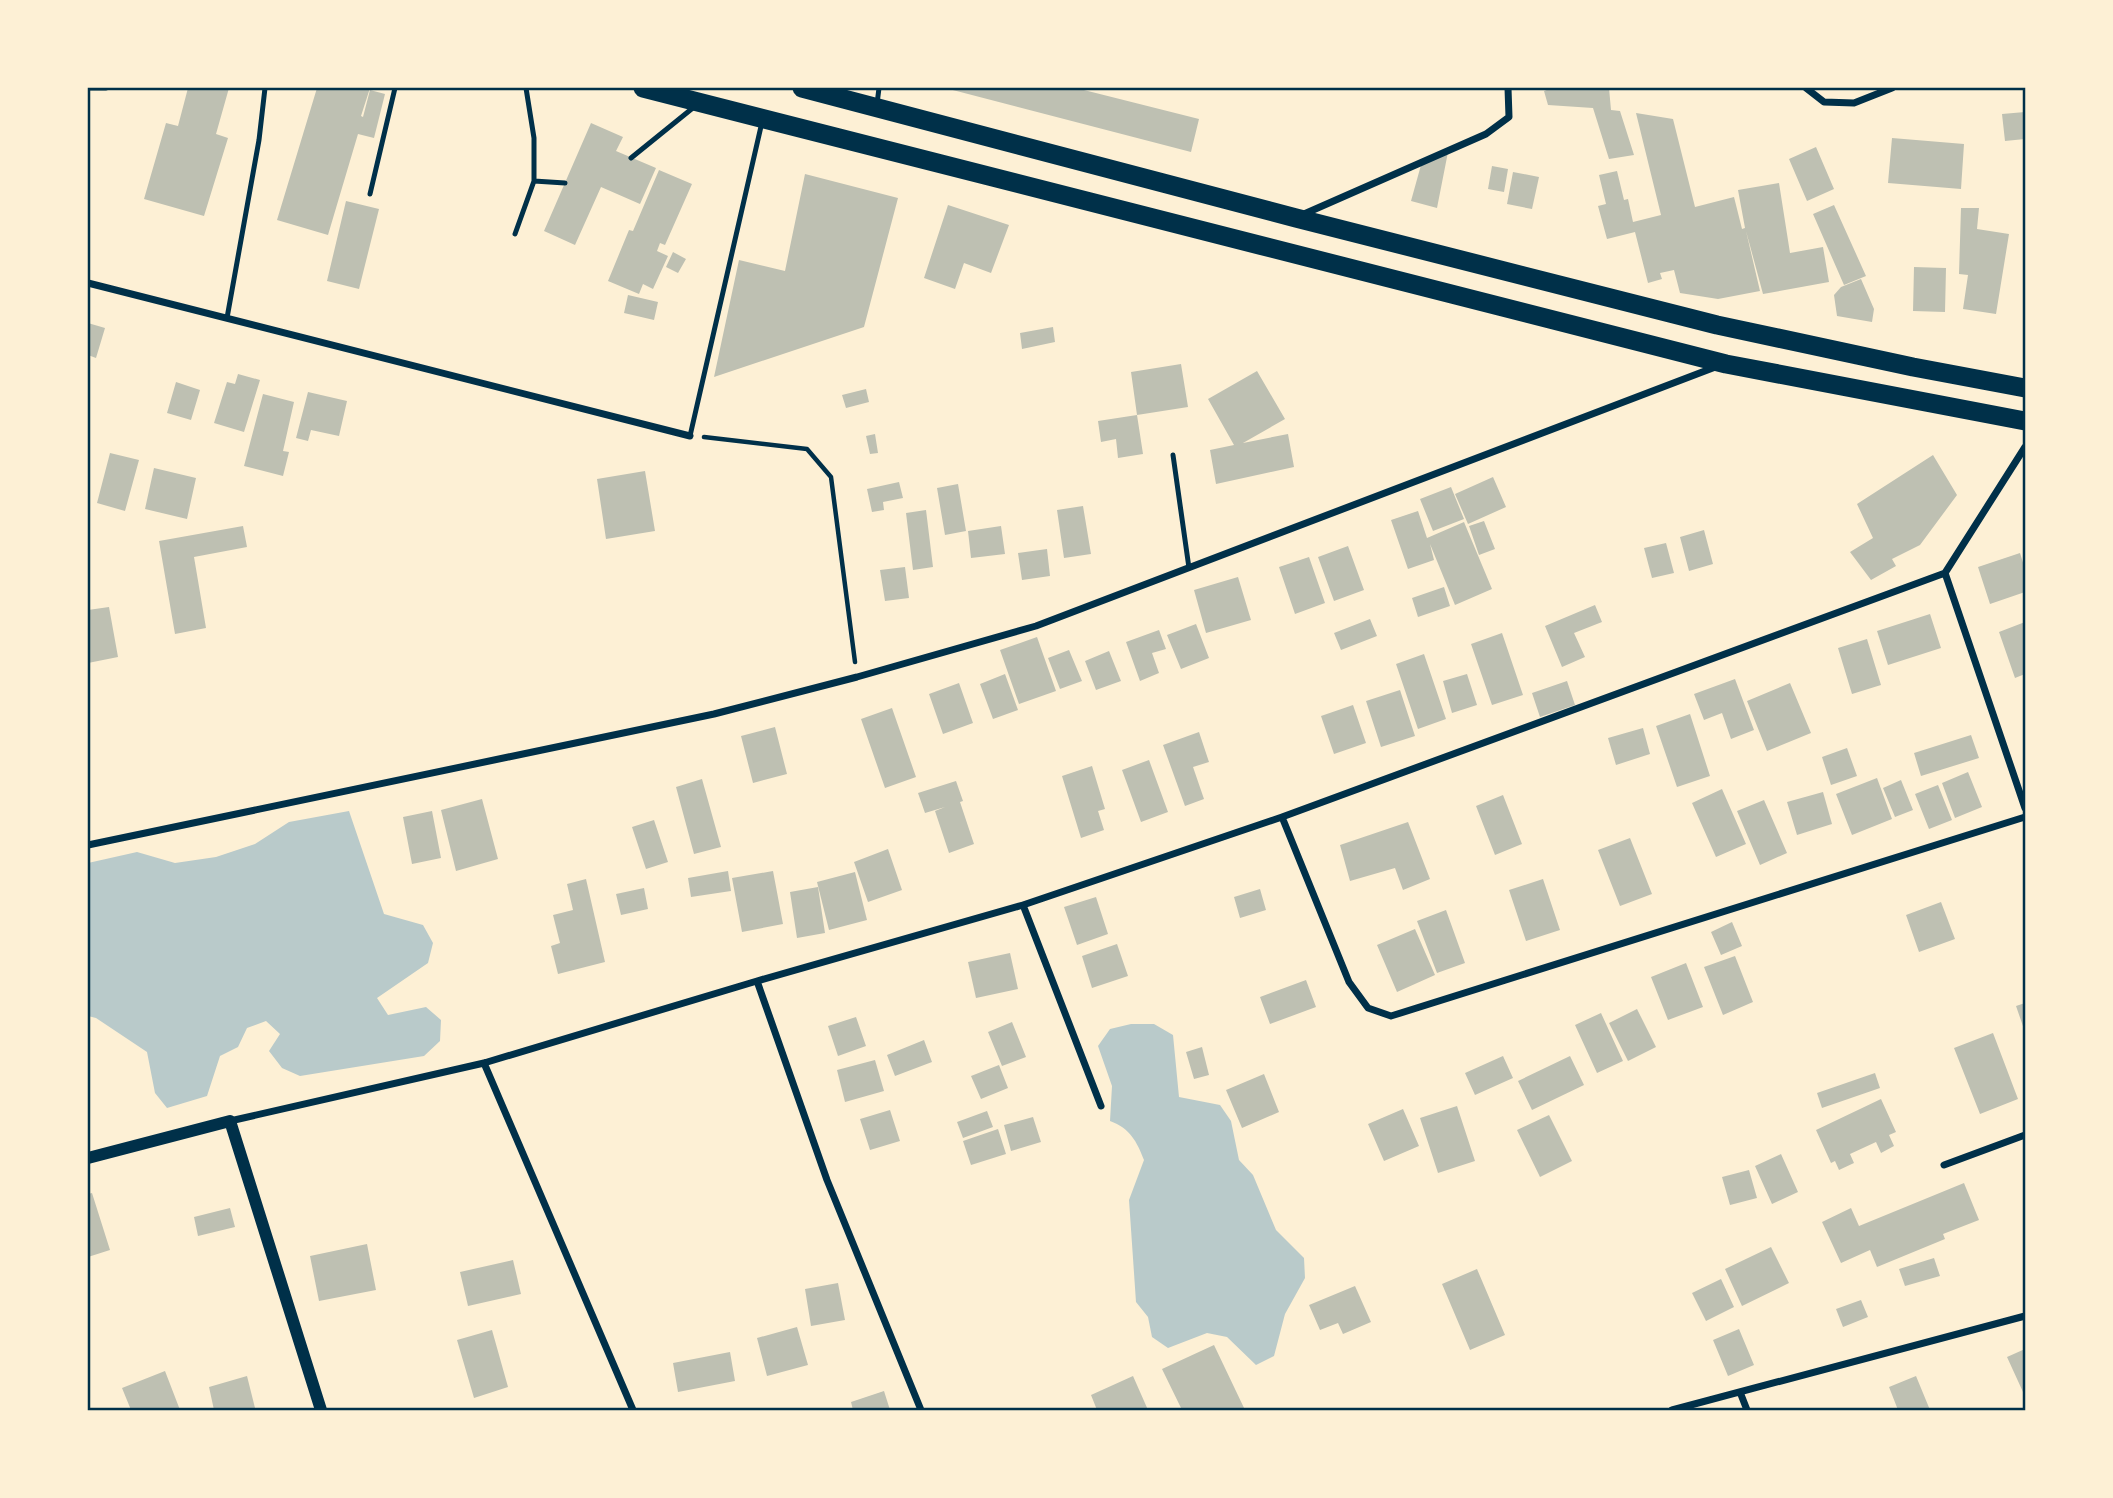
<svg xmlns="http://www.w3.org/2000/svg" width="2113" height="1498" viewBox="0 0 2113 1498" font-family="'PT Serif',serif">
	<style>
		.green { fill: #b9caca }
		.building { fill: #bec0b2 }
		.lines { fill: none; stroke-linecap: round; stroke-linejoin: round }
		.path { stroke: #003049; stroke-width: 4.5 }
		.service { stroke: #003049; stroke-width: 5 }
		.minor { stroke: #003049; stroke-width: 7 }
		.tertiary { stroke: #003049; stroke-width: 12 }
		.trunk { stroke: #003049; stroke-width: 19 }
		.neatline { fill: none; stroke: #003049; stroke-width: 2.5 }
	</style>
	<rect width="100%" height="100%" fill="#fdf0d5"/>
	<path class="green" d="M349,811L384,914L423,925L433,943L428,963L377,998L388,1015L426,1007L441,1020L440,1041L424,1056L300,1076L282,1068L269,1051L280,1034L266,1021L247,1028L238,1047L220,1056L207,1096L167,1108L155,1093L147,1052L96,1018L88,1016V863L137,852L175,863L216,857L255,844L289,822Z
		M1131,1024H1154L1173,1035L1179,1097L1220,1105L1231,1121L1239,1160L1253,1175L1276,1230L1304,1258L1305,1278L1285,1314L1274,1356L1256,1365L1227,1337L1207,1333L1168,1348L1152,1337L1148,1317L1136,1302L1129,1200L1144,1160C1137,1142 1130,1128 1110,1121L1112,1086L1098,1046L1110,1029Z"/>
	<path class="building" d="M188,88H229L216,134L228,138L204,216L144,199L166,123L178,126Z
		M317,88H370L361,116L363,117L370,90L385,94L374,138L358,134L328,235L277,220Z
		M945,88H1076L1199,119L1191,152Z
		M1552,88H1609L1611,110L1620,111L1634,155L1609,159L1593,108L1548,105L1544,91Z
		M2025,112V139L2005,141L2002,114Z
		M1636,113L1673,119L1695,207L1734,197L1742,229L1745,228L1738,190L1779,183L1790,253L1823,247L1829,282L1763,294L1746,231L1760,291L1718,299L1680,293L1674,270L1660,273L1662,279L1648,283L1635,232L1607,239L1598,206L1606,204L1599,175L1617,171L1624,200L1628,199L1633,222L1661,215Z
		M591,123L623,137L616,151L656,168L640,204L601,187L575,245L544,231Z
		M1892,138L1964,144L1961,189L1888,183Z
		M1816,147L1834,189L1807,201L1789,159Z
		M1448,152L1437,208L1411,201L1421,165Z
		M1492,166L1508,169L1504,192L1488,189Z
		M659,170L692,184L665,245L660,243L657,251L668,256L653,289L643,284L639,294L608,281L629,230L633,231Z
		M1513,172L1539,177L1532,209L1507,204Z
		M805,174L898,198L864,327L714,377L739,260L785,271Z
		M346,201L379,209L359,289L327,281Z
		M948,205L1009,225L991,273L964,263L955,289L924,278Z
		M1834,205L1866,276L1844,285L1813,214Z
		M1961,208H1979L1977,229L2009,234L1996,314L1963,309L1968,275L1959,274Z
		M673,252L686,259L678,273L666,267Z
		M1914,267L1946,268L1945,312L1913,311Z
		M1861,279L1874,309L1872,322L1837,316L1834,295L1841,287Z
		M628,295L658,302L654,320L624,313Z
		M88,323L105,328L96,358L88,355Z
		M1053,327L1055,342L1022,349L1020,333Z
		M1181,364L1188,407L1137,415L1131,372Z
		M1257,371L1285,419L1243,443L1288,434L1294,467L1216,484L1210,450L1234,445L1208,399Z
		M238,374L260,380L244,432L214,423L227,382L235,384Z
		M176,382L200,390L191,420L167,413Z
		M866,389L869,402L846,408L842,395Z
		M308,392L347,401L339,436L311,430L308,441L296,438Z
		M263,394L294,402L283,451L289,452L283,476L244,466Z
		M1137,415L1143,454L1118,458L1116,439L1101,442L1098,421Z
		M875,434L878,453L870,454L866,436Z
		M110,453L139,460L125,511L97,503Z
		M1933,455L1957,495L1920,545L1892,559L1896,566L1871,580L1850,552L1873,538L1857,504Z
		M154,468L196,478L187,519L145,509Z
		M645,471L655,531L606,539L597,479Z
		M1493,477L1506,507L1468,524L1455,494Z
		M899,482L903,498L883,502L884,510L872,512L867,489Z
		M958,484L966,531L945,535L937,488Z
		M1451,487L1464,519L1433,531L1420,499Z
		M1083,506L1091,554L1064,558L1057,510Z
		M926,510L933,567L913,570L906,513Z
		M1418,511L1427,538L1464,522L1492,589L1455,605L1430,544L1434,560L1408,569L1391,520Z
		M1484,521L1495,549L1479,555L1469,526Z
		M243,526L247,547L194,557L206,628L175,634L159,541Z
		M1001,526L1005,554L971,558L968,531Z
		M1704,530L1713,564L1689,571L1680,537Z
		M1666,543L1674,573L1652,578L1644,548Z
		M1348,546L1364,590L1334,601L1318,557Z
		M1047,549L1050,576L1022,580L1018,553Z
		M2020,553L2025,569V592L1990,604L1978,567Z
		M1309,557L1325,603L1295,614L1279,567Z
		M905,567L909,598L885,601L880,570Z
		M1238,577L1251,620L1206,633L1194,590Z
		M1444,587L1450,606L1418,617L1412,598Z
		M1595,605L1602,622L1574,633L1585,657L1562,667L1545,626Z
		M109,607L118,657L88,663V610Z
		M1930,614L1941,648L1888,665L1877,631Z
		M1370,619L1377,636L1341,650L1334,633Z
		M2025,622V674L2015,678L1999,632Z
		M1196,624L1209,658L1181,669L1167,635Z
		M1159,630L1166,649L1152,653L1159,673L1140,681L1126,642Z
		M1502,633L1523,695L1492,705L1471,644Z
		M1037,637L1056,691L1019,704L1000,650Z
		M1867,639L1881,685L1852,694L1838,648Z
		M1069,650L1082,681L1060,689L1048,658Z
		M1109,651L1121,681L1096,690L1085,661Z
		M1424,654L1446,719L1418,729L1396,664Z
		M1005,674L1018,710L993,719L980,684Z
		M1467,674L1477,705L1452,713L1443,681Z
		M1735,679L1754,730L1731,739L1722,713L1704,720L1694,694Z
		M1567,681L1575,705L1540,717L1532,693Z
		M959,683L973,723L943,734L929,694Z
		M1790,683L1811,733L1767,751L1747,701Z
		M1400,690L1415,736L1381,747L1366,701Z
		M1353,705L1366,743L1334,754L1321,716Z
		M892,708L916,777L885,788L861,719Z
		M1690,714L1710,776L1677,787L1656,726Z
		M775,727L787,774L753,783L741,736Z
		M1643,728L1650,754L1616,765L1608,738Z
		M1199,732L1209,762L1193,767L1204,799L1185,806L1163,745Z
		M1971,735L1979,758L1921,776L1914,753Z
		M1847,748L1857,776L1831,785L1822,757Z
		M1149,760L1168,812L1141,822L1122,770Z
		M1092,766L1105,809L1098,811L1104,830L1081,838L1062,776Z
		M1968,772L1982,807L1955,818L1942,783Z
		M1877,778L1892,819L1852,835L1836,794Z
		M702,779L721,847L694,854L676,787Z
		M1901,780L1913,810L1895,817L1883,788Z
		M956,781L963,801L960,802L974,844L949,853L935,811L945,807L925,813L918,793Z
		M1938,785L1952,820L1929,829L1915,794Z
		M1722,789L1746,844L1716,857L1692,803Z
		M1823,792L1832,824L1797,835L1787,802Z
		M1503,795L1522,844L1495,855L1476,806Z
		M482,799L498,859L456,871L441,810Z
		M1764,800L1787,853L1760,865L1737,811Z
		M432,811L441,858L412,864L403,817Z
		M654,820L668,862L646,869L632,827Z
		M1408,822L1430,879L1403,890L1395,868L1350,881L1340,845Z
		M1630,838L1652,894L1620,906L1598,850Z
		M888,849L902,890L868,902L854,862Z
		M728,871L731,891L691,897L688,878Z
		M773,871L783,924L742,932L732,878Z
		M855,872L867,920L829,930L817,882Z
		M586,879L605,962L558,974L551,946L560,943L553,915L573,910L567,884Z
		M1543,879L1560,930L1526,941L1509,890Z
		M818,887L825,933L797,938L790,892Z
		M644,888L648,909L621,915L616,894Z
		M1260,889L1266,910L1240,918L1234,897Z
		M1096,897L1108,934L1077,945L1064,907Z
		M1941,902L1955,939L1919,952L1906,915Z
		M1446,910L1465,963L1437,973L1417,921Z
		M1732,922L1742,946L1721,955L1711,932Z
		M1415,929L1435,975L1397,992L1377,945Z
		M1117,944L1128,976L1092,988L1082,956Z
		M1010,953L1018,989L976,998L968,962Z
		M1735,956L1753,1002L1723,1015L1704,967Z
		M1686,963L1703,1007L1668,1020L1651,977Z
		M1306,980L1316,1007L1270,1024L1260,997Z
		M2025,1003V1032L2016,1006Z
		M1637,1009L1656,1047L1628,1061L1609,1023Z
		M1601,1013L1623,1061L1597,1073L1575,1025Z
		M856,1017L866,1046L838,1056L828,1026Z
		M1012,1022L1026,1057L1002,1066L988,1032Z
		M1993,1033L2018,1099L1980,1114L1954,1048Z
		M924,1040L932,1062L895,1076L887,1055Z
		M1202,1047L1209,1075L1194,1079L1186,1052Z
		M1503,1056L1513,1078L1475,1095L1465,1073Z
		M1570,1056L1584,1085L1532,1110L1518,1081Z
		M875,1060L884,1091L845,1102L837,1070Z
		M999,1065L1008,1088L981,1099L971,1076Z
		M1875,1073L1880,1088L1822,1108L1817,1093Z
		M1264,1074L1279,1112L1242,1128L1226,1090Z
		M1881,1099L1896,1132L1889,1135L1894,1146L1881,1153L1876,1142L1850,1154L1854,1163L1839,1170L1835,1161L1831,1163L1816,1130Z
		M1457,1106L1475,1161L1438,1173L1420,1118Z
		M1403,1109L1419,1146L1384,1161L1368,1124Z
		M890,1110L900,1141L870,1150L860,1119Z
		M987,1111L993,1127L963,1138L957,1122Z
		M1549,1115L1572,1161L1540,1177L1517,1130Z
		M1033,1117L1041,1142L1011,1151L1004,1125Z
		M998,1129L1006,1154L971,1165L963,1141Z
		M1781,1154L1798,1192L1772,1204L1755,1166Z
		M1749,1170L1757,1198L1730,1205L1722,1177Z
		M1964,1183L1979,1220L1943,1234L1945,1239L1877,1267L1870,1250L1841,1263L1822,1222L1851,1208L1859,1226Z
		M92,1193L110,1250L88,1257V1194Z
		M230,1208L235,1227L198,1236L194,1217Z
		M367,1244L376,1290L319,1301L310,1256Z
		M1771,1247L1789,1283L1742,1306L1725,1269Z
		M1934,1258L1940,1276L1905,1286L1899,1269Z
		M513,1260L521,1294L468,1306L460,1272Z
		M1477,1269L1505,1335L1470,1350L1442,1284Z
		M1721,1279L1734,1307L1706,1321L1692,1293Z
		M838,1283L845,1320L811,1326L805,1289Z
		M1355,1286L1371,1322L1343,1334L1338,1323L1320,1330L1309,1305Z
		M1861,1300L1868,1317L1843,1327L1836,1309Z
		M797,1327L808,1365L767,1376L757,1338Z
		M1739,1329L1754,1365L1728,1376L1713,1340Z
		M492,1330L508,1387L474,1398L457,1340Z
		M1214,1345L1245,1410H1182L1162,1369Z
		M2025,1349V1391L2023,1392L2007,1357Z
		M730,1352L735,1381L678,1392L673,1363Z
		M165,1371L180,1410H131L122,1388Z
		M247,1376L255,1408L245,1410H214L209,1387Z
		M1133,1376L1148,1410H1097L1091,1395Z
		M1916,1376L1930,1410H1898L1889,1387Z
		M884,1391L890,1410H853L851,1402Z"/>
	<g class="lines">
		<path class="path" d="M704,437L807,449L831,477L855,662"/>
		<path class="service" d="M88,88H106
			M877,104L879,88
			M631,158L694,107
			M534,181L565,183
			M370,194L395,88
			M515,234L534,181V138L526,88
			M227,318L259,140L265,88
			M690,436L762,122
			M1173,455L1189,568"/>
		<path class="minor" d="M1806,88L1824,102L1854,103L1892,88
			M1304,214L1486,134L1509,117L1508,88
			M88,283L690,436
			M1945,573L2025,808
			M1282,817L1349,982L1368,1008L1391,1016L2025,817
			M88,845L714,714L857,677L1036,626L1718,366
			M1023,905L1101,1106
			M757,981L827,1180L921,1410
			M484,1063L633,1410
			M230,1121L484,1063L757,981L1023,905L1282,817L1945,573L2025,447
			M1944,1165L2025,1135
			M1740,1392L1747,1410
			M1672,1410L2025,1316"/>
		<path class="tertiary" d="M88,1158L230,1121L321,1410"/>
		<path class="trunk" d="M643,88L1726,364L2025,421
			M802,88L1296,218L1717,325L1913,367L2025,388"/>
	</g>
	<rect width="2113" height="1498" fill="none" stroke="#fdf0d5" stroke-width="178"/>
	<rect x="89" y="89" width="1935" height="1320" class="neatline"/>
</svg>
